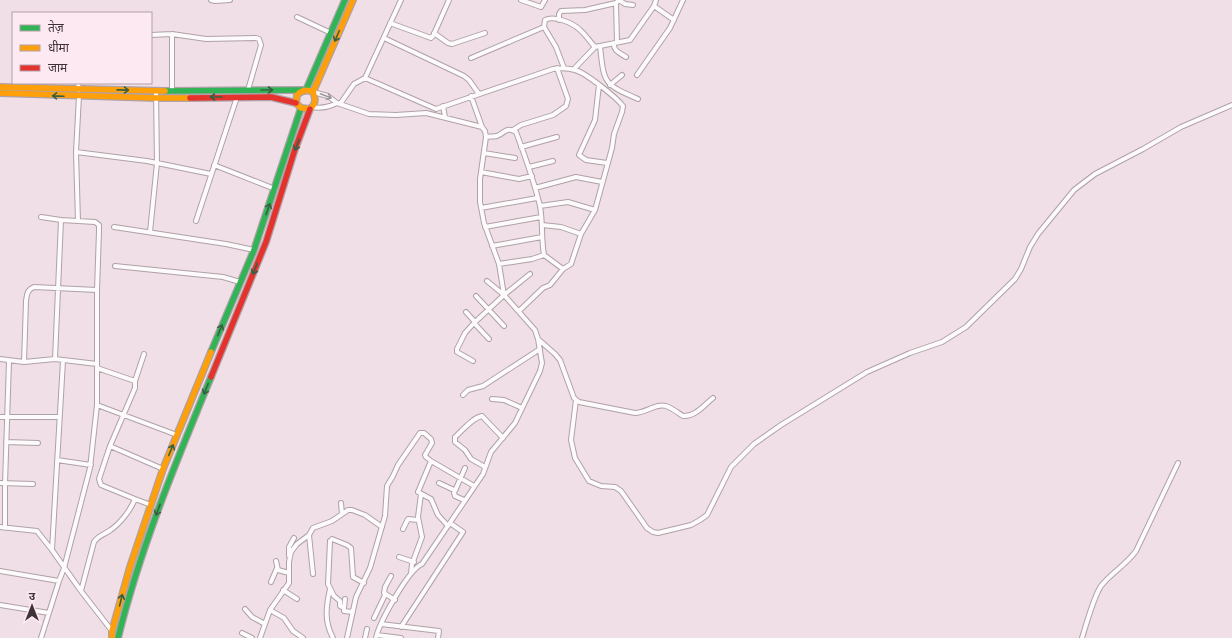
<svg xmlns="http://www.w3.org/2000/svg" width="1232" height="638" viewBox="0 0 1232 638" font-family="'Archivo Narrow','Noto Sans Devanagari',sans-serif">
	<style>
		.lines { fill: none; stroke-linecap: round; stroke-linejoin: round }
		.street-casing { stroke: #afa1a8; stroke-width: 6 }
		.fast-casing { stroke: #afa1a8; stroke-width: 8 }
		.slow-casing { stroke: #afa1a8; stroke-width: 8 }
		.jam-casing { stroke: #afa1a8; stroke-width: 8 }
		.street { stroke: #fdfafb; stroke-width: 4 }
		.fast { stroke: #30b455; stroke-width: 5.5 }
		.slow { stroke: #ff9f0a; stroke-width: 5.5 }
		.jam { stroke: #e5322d; stroke-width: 5.5 }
		.oneway { stroke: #3a6042 }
		.oneway2 { stroke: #9e969a }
	</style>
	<rect width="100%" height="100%" fill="#f1dfe7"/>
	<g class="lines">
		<g class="street-casing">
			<path id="street" d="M211,0L215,1L230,0
				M521,0L541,7L545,0
				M619,0L625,4L633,5
				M616,3L617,42
				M654,6L674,20
				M297,17L331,33
				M559,20V14L561,11L585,10L616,3L619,0
				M390,23L431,38L433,36L449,0
				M544,27L545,20C554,15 573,23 580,30C586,35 590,42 595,47L574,69
				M434,33L448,43L452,44L485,33
				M172,34L206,39L256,38L259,39L261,45L248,90
				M151,35L172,34V91
				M384,38L464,76L469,80L479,94
				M614,43C613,51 620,53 626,57
				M600,46C604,83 603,84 638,99
				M595,47L630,40L654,6L656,0
				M471,58L544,27L556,47L564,68
				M637,75L670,28L683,0
				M365,78L436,109L553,69C560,68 568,68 575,70C586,73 616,97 623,106L622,112L614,134L612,148L595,210L581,234L561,227L542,225
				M78,83L79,90
				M599,85L595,120L579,155L586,160L607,163
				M610,85L622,75
				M313,92L328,96L337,103L369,114L396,115L426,113L482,127L485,131L486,137L480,179V202L484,223L499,264L504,295L474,323L489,339
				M79,96L76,152L147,161L157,163L156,91
				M471,96L482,127
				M340,104L354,84L365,78L401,0
				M443,106L445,117
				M312,107C322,109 329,107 337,103
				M513,130L521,125L553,115L566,106L568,99L557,68
				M486,137C489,136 493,137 497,136C505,133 506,126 516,132C525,156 534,181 540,206C543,222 541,238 544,255L532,259L499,264
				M521,147L557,137
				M76,152L78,221
				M484,153L515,158
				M214,165L275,189
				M529,167L553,161
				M481,172L519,179L532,176
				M535,188L576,177L602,182
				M540,206L568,202L595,210
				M481,208L537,198
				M41,217L61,220
				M196,221L237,97
				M114,227L226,244L254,250
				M485,227L541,217
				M150,232L157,163L211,174
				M492,246L542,237
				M544,255L563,269
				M115,266L223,277L240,282
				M504,295L530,274
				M476,296L504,326
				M519,311L543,288L550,285L563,269L571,264L581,234
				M466,312L475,322
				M538,339L555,354L560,360L574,398L579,402L635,413C646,413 656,403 666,406C672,408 678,413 683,416C695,417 704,405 713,398
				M0,359L24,362L55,359L97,364V405L90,468L64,568L59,581L41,638
				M55,359L61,220L95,222L99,225V231L97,290V364
				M473,361L457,352V349L465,333L474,323
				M24,362L26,301C27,294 27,290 34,287L97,290
				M135,381L144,354
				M463,395L468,390L483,386L540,349
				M492,399L504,400L522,408
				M576,400L571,440L575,458L589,481L601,486L615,487L621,491L647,528L653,532L658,533L691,525L700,520L707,515L731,467L754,444L781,425L867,372L910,353L942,342L966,327L1015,279L1021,269L1030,247L1038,234L1074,190L1095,174L1143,149L1181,127L1232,105
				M97,405L177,435
				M0,417H59
				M6,442L38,443
				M110,446L163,469
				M57,460L91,465
				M431,461L474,486
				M485,467L471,459L465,450L455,442V437C463,430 472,418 482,416L503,438
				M0,483L33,484
				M439,483L454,490
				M135,499L151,505
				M464,500L455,496L454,493L465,468
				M341,503L342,514
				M0,527L37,531L52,550L81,591L112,631
				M5,528V484L9,361
				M403,529L408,519L418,520
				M309,535L313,574
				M332,539L347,545L351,548L353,577L364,583
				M330,541L328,584L334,596L340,601V606L344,608V611L353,612
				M52,550L63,361
				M289,556V547L294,538
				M399,557L414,562
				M276,561L278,570L289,573
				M0,571L59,581
				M411,573L412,564L422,537L418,517L421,494
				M391,576L385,587L384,593L395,600
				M271,582L277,568
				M330,589C326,607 324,621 333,638
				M283,590L297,599
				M81,591L94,542C98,536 103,535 109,531C120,524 130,511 135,499L101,485L99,479L110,446L135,388V381L97,368
				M0,605L49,613
				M344,608L345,599
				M245,609L252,617L265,624
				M270,610L284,618L293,631L303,638
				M374,618L385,595
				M381,624L439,631L438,638
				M401,627L463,532L450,523
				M242,633L252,638
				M377,635L401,638
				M260,638L270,610L289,583V562L291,552L297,544L309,535L313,528L332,521L348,510H352L365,515L382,527
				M347,638L356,597L370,568L385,516L387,486L393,476L398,465L420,433H424L431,439L432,443L425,455L426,457L431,461L418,492L431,499L438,515L448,526
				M365,638L367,629
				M376,638C379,623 408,570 422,564L483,474L491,452L515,423L540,371L542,363L538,339L535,330L504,295L487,281
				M1082,638C1086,625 1094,596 1101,586C1111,573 1126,565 1136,551L1178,463"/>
		</g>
		<g class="fast-casing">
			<path id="fast" d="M306,90L345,0
				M165,91L302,90
				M211,352L254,250L301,108
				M118,638C140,548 176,462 211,377"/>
		</g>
		<g class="slow-casing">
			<path id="slow" d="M0,87L165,91
				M313,92C307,89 302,90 297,95L296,103L301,108L310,109C316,104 316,99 313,92L353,0
				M0,93L156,98H190
				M112,638V631L130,567L163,469L211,352"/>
		</g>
		<g class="jam-casing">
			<path id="jam" d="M190,98L271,97L296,103
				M211,377L266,242L295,149L310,109"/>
		</g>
		<use href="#street" class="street"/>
		<use href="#fast" class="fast"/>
		<use href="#slow" class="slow"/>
		<use href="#jam" class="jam"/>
	</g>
	<defs><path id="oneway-shaft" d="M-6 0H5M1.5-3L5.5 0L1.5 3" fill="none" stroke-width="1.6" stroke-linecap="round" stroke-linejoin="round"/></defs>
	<g class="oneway">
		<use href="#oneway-shaft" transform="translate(337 36) rotate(113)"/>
		<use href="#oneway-shaft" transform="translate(123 90) rotate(1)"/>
		<use href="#oneway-shaft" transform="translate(267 90)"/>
		<use href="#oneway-shaft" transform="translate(58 96) rotate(-178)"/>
		<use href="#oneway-shaft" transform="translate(216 97) rotate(180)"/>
		<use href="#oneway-shaft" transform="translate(297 145) rotate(110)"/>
		<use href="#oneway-shaft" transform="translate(268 209) rotate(-71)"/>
		<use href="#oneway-shaft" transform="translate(255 269) rotate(112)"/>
		<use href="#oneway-shaft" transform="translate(220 330) rotate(-68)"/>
		<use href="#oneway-shaft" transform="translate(206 389) rotate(112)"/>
		<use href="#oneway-shaft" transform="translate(171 450) rotate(-67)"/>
		<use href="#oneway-shaft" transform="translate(158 510) rotate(110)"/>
		<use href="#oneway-shaft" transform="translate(121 600) rotate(-76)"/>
	</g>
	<use class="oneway2" href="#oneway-shaft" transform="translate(326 96) rotate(21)"/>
	<rect x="12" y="12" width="140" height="72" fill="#fde9f2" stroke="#b1a0a8"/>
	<rect x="20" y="25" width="20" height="6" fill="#30b455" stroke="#b1a0a8"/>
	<text x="48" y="32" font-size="12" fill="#3f3338">तेज़</text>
	<rect x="20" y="45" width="20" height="6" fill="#ff9f0a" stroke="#b1a0a8"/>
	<text x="48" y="52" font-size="12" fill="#3f3338">धीमा</text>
	<rect x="20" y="65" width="20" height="6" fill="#e5322d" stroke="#b1a0a8"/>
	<text x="48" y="72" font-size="12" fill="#3f3338">जाम</text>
	<g transform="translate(32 606)" stroke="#fde9f2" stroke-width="3" paint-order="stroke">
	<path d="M0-3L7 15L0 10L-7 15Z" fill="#3f3338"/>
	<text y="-6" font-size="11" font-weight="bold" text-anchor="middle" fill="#3f3338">उ</text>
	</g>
</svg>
